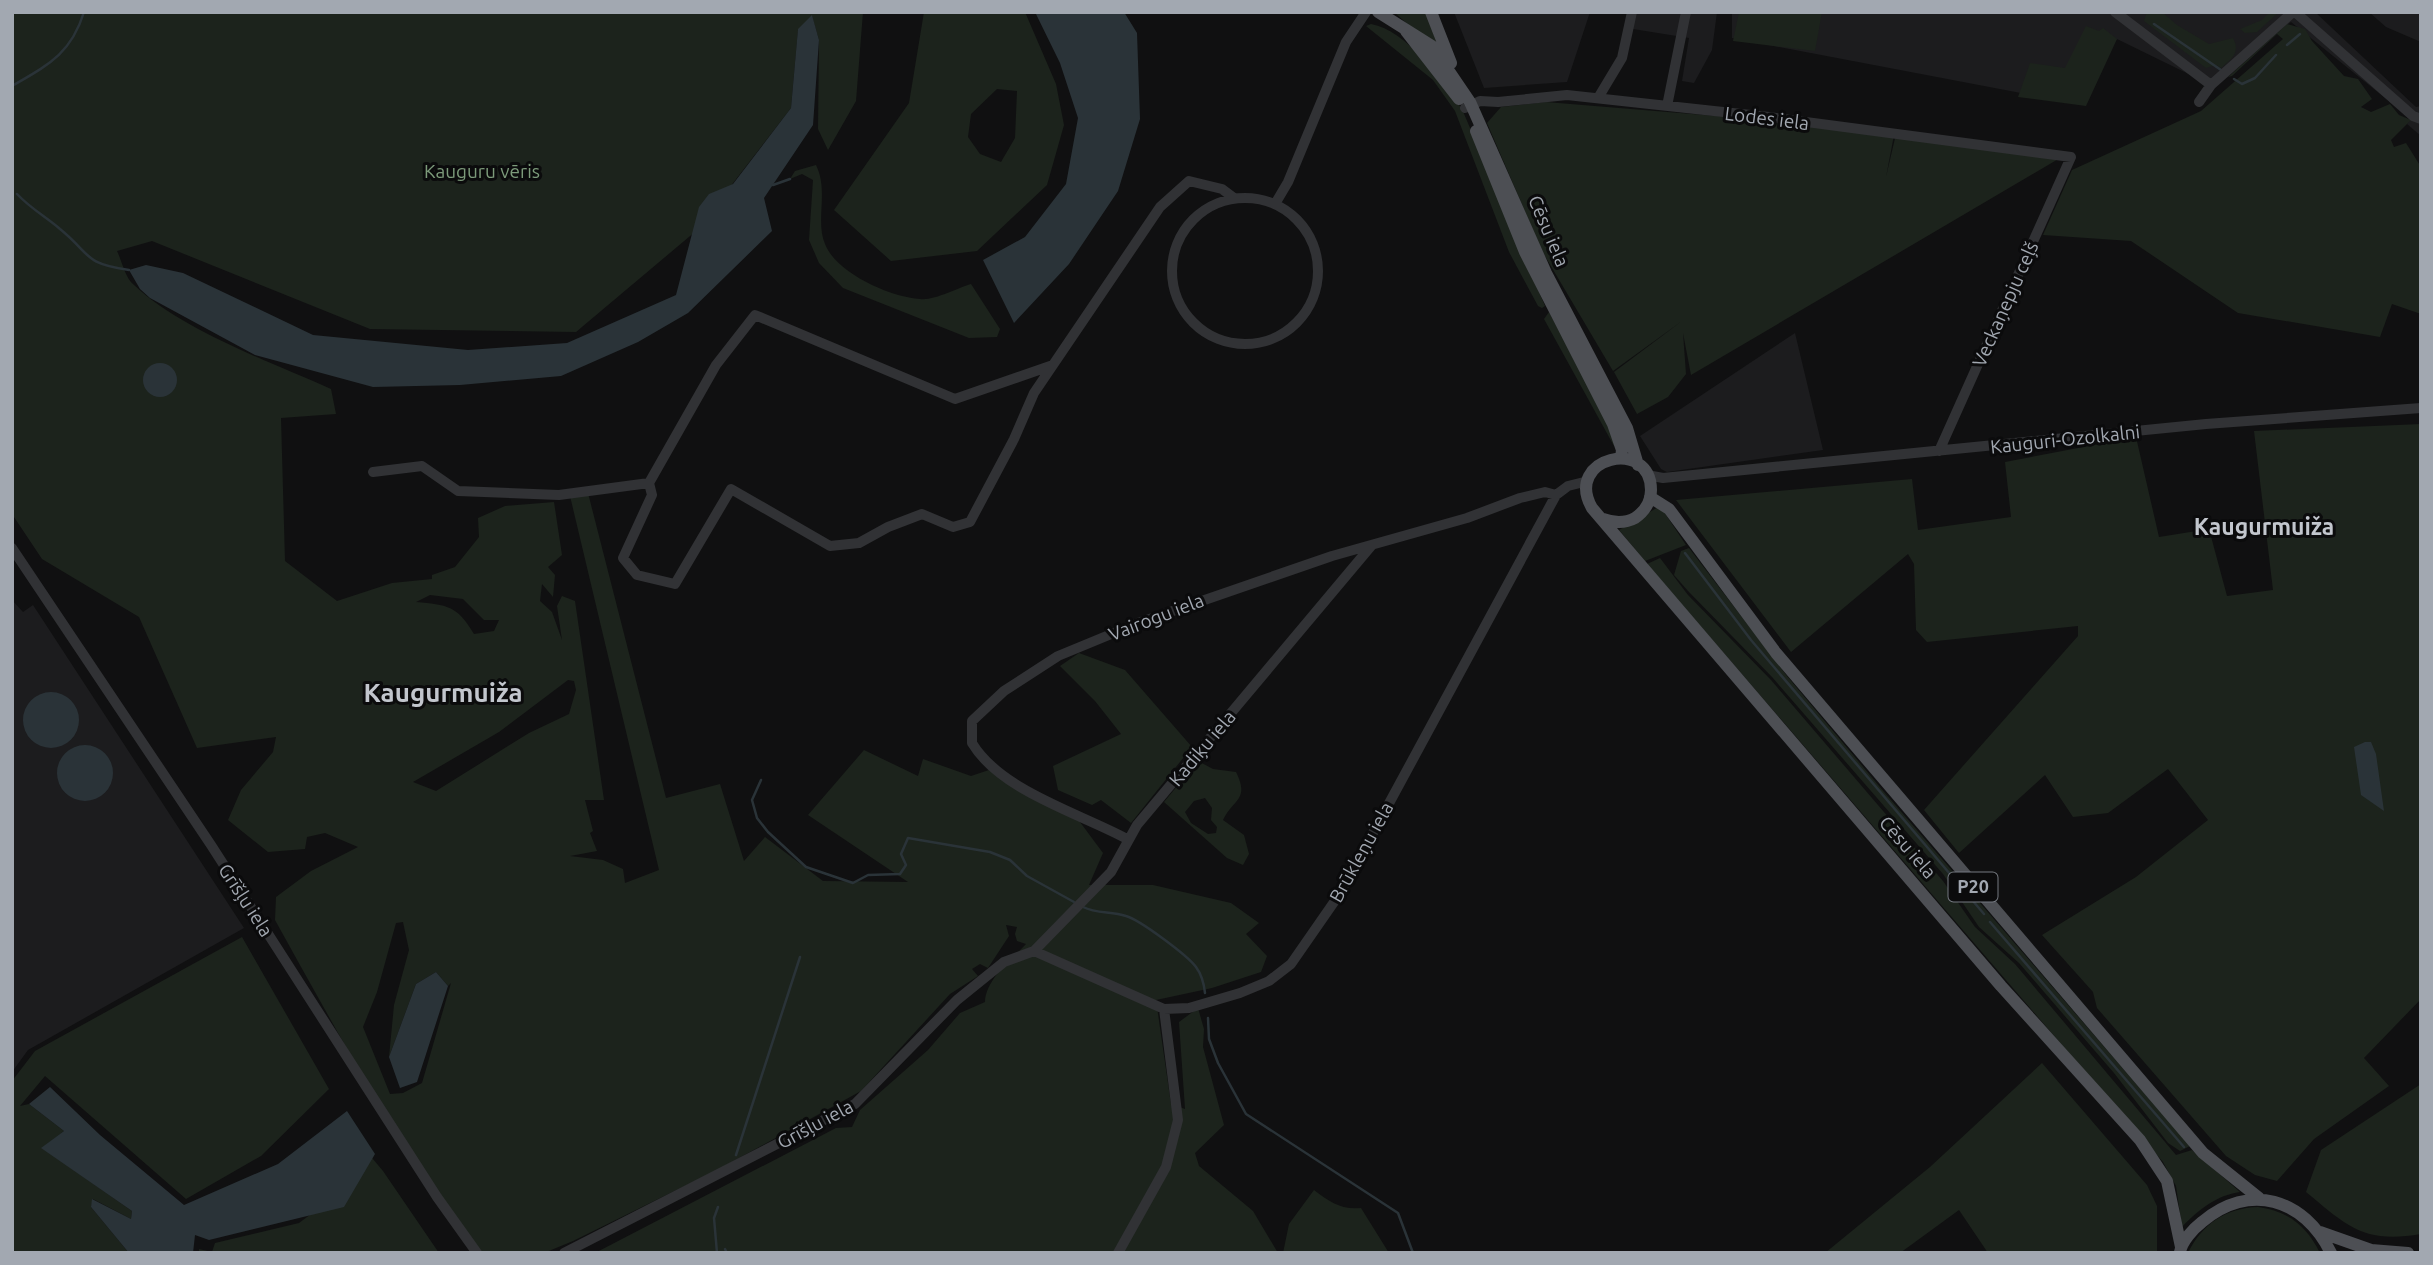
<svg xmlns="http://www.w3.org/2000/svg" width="2433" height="1265" viewBox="0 0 2433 1265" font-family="Ubuntu,sans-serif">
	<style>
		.built { fill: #1c1c1e }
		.green { fill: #1c231c; fill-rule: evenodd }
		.water { fill: #2a3338 }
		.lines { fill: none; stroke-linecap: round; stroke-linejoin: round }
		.stream { stroke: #2a3338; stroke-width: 2.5 }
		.minor { stroke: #313235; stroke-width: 10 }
		.major { stroke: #4d4f54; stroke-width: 12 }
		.labels { text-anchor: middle; stroke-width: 6; stroke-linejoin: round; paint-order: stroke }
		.shield { fill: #0b0b0c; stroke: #757980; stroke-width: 2 }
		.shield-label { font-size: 18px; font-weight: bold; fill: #a2a8b1 }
		.street-label { font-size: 19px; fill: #a2a8b1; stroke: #0b0b0c }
		.park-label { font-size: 19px; fill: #7c9a7a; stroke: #0b0b0c }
		.quarter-label { font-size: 23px; font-weight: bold; fill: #c2c6cd; stroke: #0b0b0c }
		.district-label { font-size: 26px; font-weight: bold; fill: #c2c6cd; stroke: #0b0b0c }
	</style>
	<rect width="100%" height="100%" fill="#101011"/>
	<path class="built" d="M1454,12H1590L1567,82L1484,88Z
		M1631,12H1717L1712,50L1694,83L1682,81L1689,38L1633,29Z
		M1732,12H2315L2416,107L2421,106V136L2407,124L2411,119L2291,22L2211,85L2117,39L2073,103L1732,38Z
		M2369,12H2421V42L2386,27Z
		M1795,333L1823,450L1667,472L1661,469L1640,436Z
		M12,600L23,612L33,605L244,928L28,1050L12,1072Z"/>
	<path class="green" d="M12,12H863L856,101L828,150L818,129L819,40L812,16L798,30L791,108L696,231L576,332L370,329L152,241L117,251C122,261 125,278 134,285C182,330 270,362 331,389L336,414L281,418L285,561L337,601L392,583L432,579V575L455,567L479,537L478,518L505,506L554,502L562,555L548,567L555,575L553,597L542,584L540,601L552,612L562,640L557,606L562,596L575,601L604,800H585L593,831L590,833L597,851L570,856L603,860L623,869L625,883L659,870L570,496L588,493L666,798L720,784L744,861L765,837L823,881L908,882L808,815L864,750L918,776L923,759L971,776L989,770L1077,818L1103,853L1089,885H1153L1231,903L1259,923L1246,934L1267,956L1261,972L1212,988L1156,1000L1171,1104L1185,1109L1179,1022L1198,1008L1204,1029L1203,1047L1224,1125L1195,1153L1199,1166L1253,1211L1278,1253H595L836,1128L852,1127L860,1110L928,1050L960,1013L985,1002C986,979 1011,960 1026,944L1017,941L1015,934L1017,927L1006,925L1009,936L988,968L980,964L972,969L978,976L950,994L861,1091L719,1169L573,1241L544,1253H482C401,1151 338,1033 275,920L276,897L311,871L358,847L325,833L307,837L305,849L268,852L228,820L241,790L273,752L276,737L197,748L139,617L42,559L12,514ZM430,595L463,599L484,620H499L494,631L474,634C457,605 447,605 416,602ZM568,680L574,681L576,690L569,714L529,733L436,791L413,782L499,732ZM403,922L409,950L394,1005L389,1057L416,984L436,972L448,986L451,983L422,1083L403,1093L390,1094L363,1027L377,992L396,923Z
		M924,12H1025L1056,84L1064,125L1047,185L977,251L891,261L834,210L909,103ZM997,89L1017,91L1015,138L1001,162L980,154L968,137L971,114Z
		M1394,12H1427L1437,44L1414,30Z
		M1739,12H1822L1815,51L1733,41Z
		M2147,12H2162L2177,25L2209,44L2233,38C2241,53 2231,59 2221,68L2216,65L2206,68L2144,21Z
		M2270,12H2279L2257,32L2245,33L2240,29L2262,20Z
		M1371,24C1407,30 1442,81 1462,109L1545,306L1542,308L1538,306L1509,252L1455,111L1433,80L1366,26Z
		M2287,24L2305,29L2312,41L2344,76L2358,79L2372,99L2361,107L2371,112L2390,104L2399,115L2411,120L2391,140L2394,147L2406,143L2421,167V314L2392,304L2380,337L2238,313L2131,241L2043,235L2072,170L2201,111L2283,39L2277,34L2232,76L2228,77Z
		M2086,26L2099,31L2103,28L2117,39L2086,106L2018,97L2030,63L2065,68Z
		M1546,102L1812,124L1894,135L1886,177L1896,134L2060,158L1691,375L1683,333L1686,374L1668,397L1637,414L1614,372L1682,321L1613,371L1542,251L1487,123L1501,107Z
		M816,165C829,191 815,221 825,244C836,273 890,297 920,299C934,301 957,288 971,284L1000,329L997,337L969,338L843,288L819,263L809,240L813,180L802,174L790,179L795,171Z
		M1549,312L1610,426L1616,445L1614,446L1544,319Z
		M2421,424V999L2364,1058L2389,1086L2314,1139L2277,1181L2255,1175L2226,1156L2097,1008L2093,992L2042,935L2136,877L2208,820L2168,769L2108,813L2073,817L2045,775L1959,853L1924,810L2078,636V626L1927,642L1916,630L1914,564L1908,554L1791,652L1676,500L1912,479L1918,530L2011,517L2005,462L2136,437L2159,537L2209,529L2227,596L2273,590L2254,431Z
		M1660,506L1686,545L1645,561L1619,530Z
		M1689,548L1787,676L1884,792L2190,1146L2180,1151L2168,1143L2114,1073L2019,963L1979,927L1943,874L1772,677L1688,591L1674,575L1681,551Z
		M1660,558L1688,595L1771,680L1943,881L1975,927L2015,964L2176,1155L2192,1150L2240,1192C2217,1195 2198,1210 2182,1227L2176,1186L2163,1162L1647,564Z
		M1079,653L1125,670L1192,747L1131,823L1101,800L1092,805L1058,790L1053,766L1121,734L1095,701L1060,666Z
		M1198,761L1213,769L1236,772C1250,800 1233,799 1223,820L1244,835L1249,854L1243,865L1227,858L1164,802ZM1205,798L1212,808L1211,820L1217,827L1216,833L1208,834L1191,823L1185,812L1194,801Z
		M242,937L329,1089L261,1156L186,1199L45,1076L20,1106L29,1104L64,1131L42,1148L132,1211L131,1219L93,1199L91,1207L129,1253H12V1081L35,1051Z
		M2042,1063L2147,1185L2157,1206V1253H1988L1959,1210L1900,1253H1825L1930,1167Z
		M2421,1084V1234C2364,1244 2347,1226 2306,1192L2321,1150Z
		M362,1146L383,1171L439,1253H199V1249L212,1252L215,1243L299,1223L323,1205Z
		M1314,1190C1330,1202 1341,1210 1361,1208L1389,1253H1283L1289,1224Z
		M2258,1207C2288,1211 2307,1226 2320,1253H2188C2202,1224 2226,1208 2258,1207Z"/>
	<path class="water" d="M1035,12H1124L1137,33L1140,119L1118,191L1069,264L1014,323L983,260L1025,237L1066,184L1078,118L1060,63Z
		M812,15L819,40L813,125L764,198L772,231L688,313L638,342L561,376L460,385L373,387L255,355L150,298L140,289L129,270L146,265L183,273L313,335L468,350L567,343L676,295L699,207L709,194L733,184L791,108L798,29Z
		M143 380a17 17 0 1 1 34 0a17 17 0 1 1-34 0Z
		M23 720a28 28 0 1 1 56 0a28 28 0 1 1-56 0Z
		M2365,742H2371L2376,754L2384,811L2361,795L2354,747Z
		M57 773a28 28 0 1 1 56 0a28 28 0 1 1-56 0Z
		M436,972L448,986L417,1082L400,1088L389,1057L416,984Z
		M50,1087L100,1135L184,1205L278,1164L347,1111L375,1154L344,1207L209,1240L195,1235L193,1253H129L91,1207L92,1199L131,1219L132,1211L41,1148L64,1131L29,1104Z"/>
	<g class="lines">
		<path class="stream" d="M2154,24L2221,70
			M2287,45L2300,34
			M2234,79L2242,84L2255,78L2276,55
			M12,86C48,65 71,54 84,12
			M773,185L790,179
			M17,194C30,208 46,217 60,229C92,255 82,263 129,270
			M1685,553L1751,640L1984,914
			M761,780L752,800L757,818L768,832L806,867L853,883L868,875L900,874L906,865L901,854L908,838L990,852L1010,860L1027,876L1074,902
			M1083,907C1097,914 1111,911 1126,916C1140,920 1187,955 1196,967C1202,975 1204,984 1205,993
			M1990,922L2184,1147
			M1208,1018L1209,1039L1218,1063L1246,1114L1398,1213L1413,1253
			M736,1155L800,957
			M725,1249L727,1253
			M778,1252L779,1253
			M717,1253L714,1218L718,1207"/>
		<path class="minor" d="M2115,12L2211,85
			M2295,12L2413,116L2421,119
			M1598,98L1622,58L1632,12
			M2199,102L2211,85L2293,12
			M1667,106L1686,12
			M1465,108L1480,101L1498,102L1567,95L1769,117L2071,157L1939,451
			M1172 271a73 73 0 1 1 146 0a73 73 0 1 1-146 0Z
			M1275,204L1288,182L1346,42L1366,12
			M373,472L422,466L458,491L559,495L649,483L716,365L755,315L955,399L1053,365
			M1647,475L1663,478L2206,424L2421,408
			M649,483L652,495L623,558L637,575L675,584L731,489L830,546L859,543L888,527L922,514L953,527L970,522L1014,439L1034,393L1160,207L1189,181L1222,189L1234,198
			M12,548L211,845L437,1197L477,1253
			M1127,839C1079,813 1001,791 972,743V721L1004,691L1058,656L1138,623L1332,556L1467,518L1520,498L1545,492L1556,495
			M1034,951L1164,1009L1189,1008L1240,993L1269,981L1291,964L1341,892L1556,495L1568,486L1588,481
			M564,1253L855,1104L957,1000L1004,962L1034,951L1111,872L1137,825L1372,545
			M1118,1253L1166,1167L1178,1120L1164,1009"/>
		<path class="major" d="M1378,12L1432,46L1470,102L1546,273L1627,428L1638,465
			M1431,12L1451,63
			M1406,31L1459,99
			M1476,131L1525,252L1613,424L1622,450L1621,458
			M1650,497L1669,509L1776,653L2203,1153L2259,1198
			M1603,519C1614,523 1624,524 1635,518C1644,512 1651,502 1651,490C1651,437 1563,457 1592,508L2001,986L2140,1140L2167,1181L2181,1247
			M2320,1232L2371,1250L2408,1253
			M2180,1252C2182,1241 2193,1229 2202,1222C2249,1182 2304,1198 2331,1253"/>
	</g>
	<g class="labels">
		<rect class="shield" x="1948.5" y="872.5" width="49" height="29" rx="5"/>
		<g class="shield-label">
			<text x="1973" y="893">P20</text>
		</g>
		<g class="street-label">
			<text transform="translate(1767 118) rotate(7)" y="7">Lodes iela</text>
			<text transform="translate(1549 231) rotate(67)" y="7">Cēsu iela</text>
			<text transform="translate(2005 304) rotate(-66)" y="7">Veckaņepju ceļš</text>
			<text transform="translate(2065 439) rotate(-6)" y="7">Kauguri-Ozolkalni</text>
			<text transform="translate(1156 617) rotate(-21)" y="7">Vairogu iela</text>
			<text transform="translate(1202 748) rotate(-50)" y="7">Kadiķu iela</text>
			<text transform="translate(1908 847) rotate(49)" y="7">Cēsu iela</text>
			<text transform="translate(1361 852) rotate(-61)" y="7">Brūkleņu iela</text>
			<text transform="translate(246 900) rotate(57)" y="7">Grīšļu iela</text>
			<text transform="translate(815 1124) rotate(-28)" y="7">Grīšļu iela</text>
		</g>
		<g class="park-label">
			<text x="482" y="178">Kauguru vēris</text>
		</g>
		<g class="quarter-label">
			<text x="2264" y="535">Kaugurmuiža</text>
		</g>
		<g class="district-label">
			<text x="443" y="702">Kaugurmuiža</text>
		</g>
	</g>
	<rect width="2433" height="1265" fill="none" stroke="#a2a8b1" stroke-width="28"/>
</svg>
